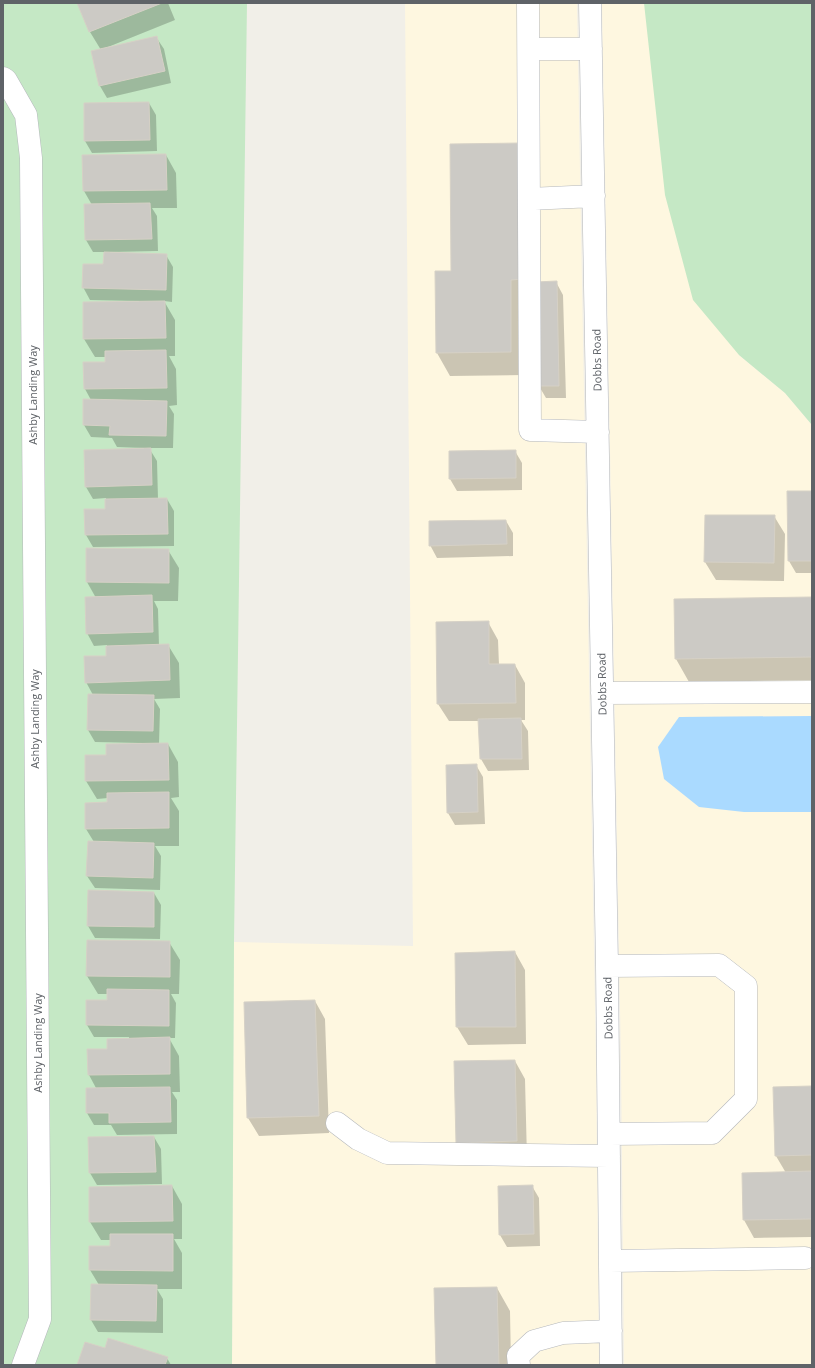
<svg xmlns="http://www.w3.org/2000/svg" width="815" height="1368" viewBox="0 0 815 1368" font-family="'Open Sans',sans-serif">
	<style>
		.commercial { fill: #fef7e0 }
		.green { fill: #c5e8c5 }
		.water { fill: #aadaff }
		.shadow { fill: #0003 }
		.building { fill: #cccac5; stroke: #d6d1c6 }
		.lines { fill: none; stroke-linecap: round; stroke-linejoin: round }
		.minor-casing { stroke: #b5b8bc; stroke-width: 23 }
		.minor { stroke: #fff; stroke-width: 22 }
		.labels { text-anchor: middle; stroke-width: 3; stroke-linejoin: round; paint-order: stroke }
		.street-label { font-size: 11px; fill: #5f6368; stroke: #fff }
	</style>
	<rect width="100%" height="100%" fill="#f1efe8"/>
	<path class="commercial" d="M405,3H577L596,1064L599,1365H232L234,942L413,946Z
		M602,3H644L739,355L785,393L812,425V716L679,717L744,812H812V1365H624L621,1063Z"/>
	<path class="green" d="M3,3H247L234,942L232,1365H3Z
		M644,3H812V425L785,393L739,355L693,300L665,195Z"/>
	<path class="water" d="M812,716V812H744L699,807L664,779L658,747L679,717Z"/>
	<path class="shadow" d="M76,3H168L175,20L108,47V48L156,37L164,49L171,83L107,98L100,86L101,50L90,32L80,5Z
		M149,103L156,115L157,151L92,153L85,141Z
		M451,145L536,283L556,282L563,295L566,398H546L539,386L524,375L450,376L437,353L452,272Z
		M166,155L176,173L177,208H152L157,216L158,251L110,252V254L166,255L173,267L172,302L164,301L175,320V356H169L176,369L177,405L169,406L174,414L173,448H149L157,461L158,499H167L174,511V546L93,547L86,535L85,510H106V498L93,499L86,487L144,449V448L117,447L112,438L91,437L84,425V400H91L85,389L106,363V357H95L84,339L139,303V301L90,300L83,287L104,265L105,252H93L86,240L85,205H92L84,191Z
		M515,451L522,463V490L457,491L450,479Z
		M788,492H812V573H796L789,561Z
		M706,516H774L785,534L784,581L716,580L705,562Z
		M506,521L513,533V556L437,558L430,545Z
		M168,550L179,568L178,601H154L158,609L159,646L168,645L179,663L180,698L154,699L160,709L159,744H168L178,762L179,797L171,798L179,811V846H155L161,856L160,890L95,888L87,876L89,842H94L86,829V803H108V798L97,799L86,781L107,756L142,745V743L95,742L88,730L93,695L86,682L107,657V645L94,646L87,633L96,598L87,582Z
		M812,598V680L689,682L676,659Z
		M488,622L498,640L499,665H515L525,683V720H521L528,731L529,770L488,771L481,759L479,721H449L438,704Z
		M476,765L483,777L485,824L455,825L448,813L447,766Z
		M154,893L161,905L160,939L95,938L88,926Z
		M169,942L180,960L179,994H171L176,1003L175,1038H169L179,1056L180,1092H172L177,1100V1134L117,1135L111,1125H94L87,1113L96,1088L89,1075L88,1050H108L129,1039V1037H94L87,1025L108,1001V994H98L87,976Z
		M515,952L525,970L526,1044L468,1045L457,1027L456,954Z
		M315,1001L325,1019L329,1133L259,1136L248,1118Z
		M515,1061L525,1079L527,1159L467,1161L457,1143Z
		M812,1087V1237L754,1238L744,1220L786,1173L776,1156L774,1088Z
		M154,1137L161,1149L162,1184L97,1185L90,1173L89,1138Z
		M172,1186L182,1204V1239H174L182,1253V1289H157L163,1299V1333L98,1332L91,1320L99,1285L90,1270V1247H111V1240H101L90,1222V1188Z
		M532,1186L539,1198L540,1246L507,1247L500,1235Z
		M497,1288L510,1311L511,1365H437Z
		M105,1349L167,1358L171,1365H79Z"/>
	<path class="building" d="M77,3H162L89,32Z
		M157,36L165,71L99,86L91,51Z
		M149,102L150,140L84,141V103Z
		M522,143L523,279L511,280V352L436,353L435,271H451L450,144Z
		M166,154L167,190L83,191L82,155Z
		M150,203L152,239L85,240L84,204Z
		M104,252L167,254L166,290L82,288L83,264H103Z
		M557,281L559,386H538L536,282Z
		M165,301L166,338L83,339V302Z
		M166,350L167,388L84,389L83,362H105V351Z
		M83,399L167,401L166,436L109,435L110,426L83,425Z
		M151,448L152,485L85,487L84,450Z
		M516,450V478L449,479V451Z
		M787,491H812V561H788Z
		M167,498L168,534L85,535L84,509H105V499Z
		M705,515H775L774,563L704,562Z
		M506,520L507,544L429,546V521Z
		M86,548L169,549V583L86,582Z
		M152,595L153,632L86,634L85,597Z
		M812,597V657L675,659L674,599Z
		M489,621V664H515L516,703L437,704L436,622Z
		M169,644L170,680L85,683L84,656H106V646Z
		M88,694L154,695L153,731L87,730Z
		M521,718L522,759H480L478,719Z
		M168,743L169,780L85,781V755H106V744Z
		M477,764L478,812L447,813L446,765Z
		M169,792V828L85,829V803L107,802V793Z
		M88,841L154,843L153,878L86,876Z
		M88,890L154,892V927L87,926Z
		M87,940L170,941V977L86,976Z
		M515,951L516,1027H456L455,953Z
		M107,989L169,990V1026L86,1025V1000H107Z
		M315,1000L319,1116L247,1118L244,1002Z
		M170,1037V1074L88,1075L87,1049H107V1039Z
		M515,1060L517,1141L456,1143L454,1061Z
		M812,1086V1155L775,1156L773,1087Z
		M170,1087L171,1122L109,1123V1113H86V1088Z
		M154,1136L156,1172L89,1173L88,1137Z
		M812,1171V1219L743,1220L742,1173Z
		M172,1185L173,1221L89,1222V1187Z
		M533,1185L534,1234L499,1235L498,1186Z
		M110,1234H173V1271L89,1270V1246H110Z
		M91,1284L157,1285L156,1321L90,1320Z
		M497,1287L499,1365H436L434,1288Z
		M108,1338L168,1357L165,1365H77L85,1342L105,1348Z"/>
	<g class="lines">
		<g class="minor-casing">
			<path id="minor" d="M528,3L530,430L598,432
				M590,3L607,966L611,1365
				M529,49H591
				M3,78L6,80L26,115L31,158L40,1319L23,1365
				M529,199L594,196
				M602,693L812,692
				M607,966L719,965L746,986V1099L712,1133L609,1134
				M337,1123L358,1139L387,1153L609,1156
				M610,1261L805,1258
				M519,1365L518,1356L534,1341L563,1333L611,1331"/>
		</g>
		<use href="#minor" class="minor"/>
	</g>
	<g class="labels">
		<g class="street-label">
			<text transform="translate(597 360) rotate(-91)" y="4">Dobbs Road</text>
			<text transform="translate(33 395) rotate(-90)" y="4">Ashby Landing Way</text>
			<text transform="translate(602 684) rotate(-91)" y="4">Dobbs Road</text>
			<text transform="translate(35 719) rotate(-90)" y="4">Ashby Landing Way</text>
			<text transform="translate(608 1008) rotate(-91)" y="4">Dobbs Road</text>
			<text transform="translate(38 1043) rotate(-90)" y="4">Ashby Landing Way</text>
		</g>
	</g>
	<rect width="815" height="1368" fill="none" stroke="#5f6368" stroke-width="8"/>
</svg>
